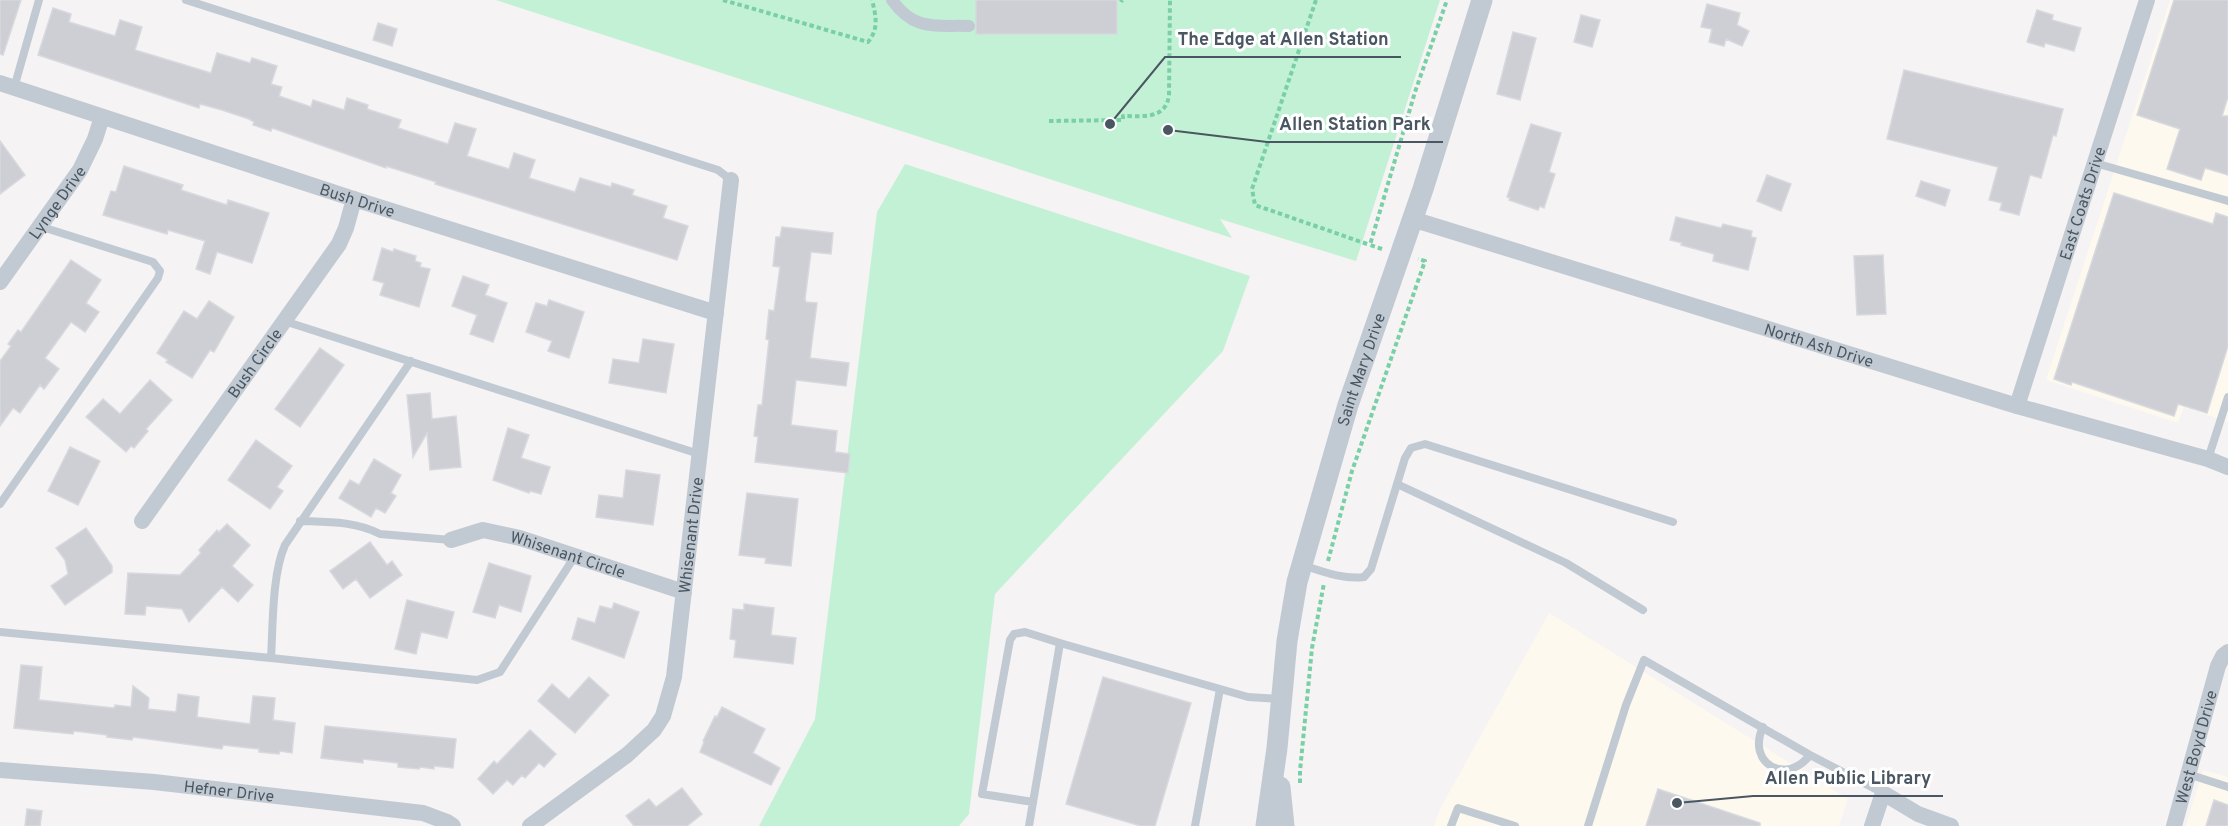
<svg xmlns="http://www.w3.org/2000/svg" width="2228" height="826" viewBox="0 0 2228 826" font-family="Overpass,sans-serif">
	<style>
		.commercial { fill: #fdf9ef }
		.green { fill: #c3f1d5 }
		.building { fill: #cdcfd5; stroke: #d7d9de; stroke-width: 1.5 }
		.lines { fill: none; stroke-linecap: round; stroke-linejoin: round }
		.path { stroke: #7ad0a6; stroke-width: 4; stroke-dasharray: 4.5 3; stroke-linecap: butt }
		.service { stroke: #c1cad2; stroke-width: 8 }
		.pedestrian { stroke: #c1cad2; stroke-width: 12 }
		.minor { stroke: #c1cad2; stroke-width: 16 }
		.tertiary { stroke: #c1cad2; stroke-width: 21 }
		.labels { text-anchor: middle; stroke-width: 6; stroke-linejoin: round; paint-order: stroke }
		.street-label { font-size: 16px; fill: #4a5661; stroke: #fff }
		.leader { fill: none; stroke: #4a5661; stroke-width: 2 }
		.callout-dot { fill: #4a5661; stroke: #fff; stroke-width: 2 }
		.callout-label { font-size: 18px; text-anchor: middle; font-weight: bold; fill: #4a5661; stroke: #fff; stroke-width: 6; stroke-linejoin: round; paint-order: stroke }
	</style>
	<rect width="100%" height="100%" fill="#f5f3f3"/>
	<path class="commercial" d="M2170,0H2228V422L2184,407L2178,423L2046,380Z
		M1549,613L1848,799L1839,826H1434L1441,807Z
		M2203,770L2228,777V826H2186Z"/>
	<path class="green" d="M496,0H1440L1356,261L1220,219L1232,238Z
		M905,164L1250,276L1223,351L995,594L969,814L959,826H759L815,719L877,212Z"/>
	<path class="building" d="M0,0H21L3,55L0,54Z
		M976,0H1117V34H976Z
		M2174,0H2228V97L2222,116H2228V175L2205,168L2201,180L2167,169L2180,129L2137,115Z
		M1707,4L1740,13L1737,25L1749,31L1742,46L1726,39L1724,46L1709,42L1712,29L1701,27Z
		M53,8L71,14L69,22L115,36L120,20L142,27L135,50L211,73L217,53L250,63L252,58L277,66L271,84L282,87L279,96L311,107L313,100L344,110L347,98L368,105L367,109L401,120L398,128L448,144L455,123L476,129L467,156L509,169L514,153L535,160L529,178L575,192L580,178L611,187L612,183L634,190L632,195L667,206L663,218L688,226L677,260L435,184L436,182L386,166V168L272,128L271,131L253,125L254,122L249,119L222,110L200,104L199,108L38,55Z
		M2037,10L2053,15L2052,20L2081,28L2074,51L2045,43L2044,47L2027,42Z
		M1581,15L1600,20L1592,47L1574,42Z
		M378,23L397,29L392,46L373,40Z
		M1513,32L1536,38L1520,100L1497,94Z
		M1904,70L2063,109L2056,136L2053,135L2041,178L2030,175L2019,215L2000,210L2002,203L1989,200L1998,167L1887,139Z
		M1531,124L1561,133L1549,172L1555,174L1544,208L1540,206L1538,210L1509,200L1510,198L1507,197Z
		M0,141L25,175L0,194Z
		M124,166L183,185L181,190L227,205L228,200L269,213L252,263L217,252L210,274L196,269L205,241L168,230L167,234L103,215L111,191L116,192Z
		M1767,175L1791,184L1781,211L1757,201Z
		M1921,181L1950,190L1945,206L1916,196Z
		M2114,193L2213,224L2216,213L2228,217V346L2207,413L2178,404L2174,416L2072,382L2071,385L2054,379Z
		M1676,217L1721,228L1723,224L1752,231L1751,237L1756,238L1748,270L1713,261L1714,254L1681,245L1682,243L1670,240Z
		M782,227L833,233L831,254L811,252L805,299L806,302L817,303L810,358L849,363L846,386L796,380L791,425L837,431L835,452L850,454L848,473L755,462L758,437L754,436L758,405H762L769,340L766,339L769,310L774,311L780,267L773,266L776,237H780Z
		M382,248L393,252L394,249L416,256L415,261L421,263L420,267L430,269L419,307L380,295L384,283L373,280Z
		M1883,255L1886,314L1857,315L1854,256Z
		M71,260L101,280L86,303L99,312L85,332L71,322L45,358L59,369L44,389L40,385L20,413L13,408L0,426V361L11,346L8,344L18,330L21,332Z
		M463,276L489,285L485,295L507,303L493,342L470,334L477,315L452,306Z
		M549,300L584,312L569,358L548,351L552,341L526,332L536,303L547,306Z
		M209,301L234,317L214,352L210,350L192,378L166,362L168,360L157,353L184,311L197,319Z
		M643,339L674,344L666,393L609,383L613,359L639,363Z
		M320,348L344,365L300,427L275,409Z
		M150,380L172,400L146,429L148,431L134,448L131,446L126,452L86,417L103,399L120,414Z
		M430,393L432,419L456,416L461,467L430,470L427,433L413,457L407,395Z
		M508,428L529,435L521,458L550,467L541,494L530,491L529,493L493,480Z
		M256,440L292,466L277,487L283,491L270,509L228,480Z
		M70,447L100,461L78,505L48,491Z
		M374,459L401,475L391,493L396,496L385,513L376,508L371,517L339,498L350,480L359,485Z
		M626,470L660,475L653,525L596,517L599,495L623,498Z
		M747,493L798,499L791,566L765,563L766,558L739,555Z
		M227,524L250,545L232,566L253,585L238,602L222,587L189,622L182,609L146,606L145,615L125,614L128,573L180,575L201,553L199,550L217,530L219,532Z
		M86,528L112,566V572L65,605L51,586L68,574L65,560L56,548Z
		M370,542L387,565L392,561L402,575L370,598L356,579L343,589L330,571Z
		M489,563L531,576L521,612L499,605L495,618L473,612Z
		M407,600L454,612L447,638L421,632L416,654L395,649Z
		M614,603L639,612L624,658L572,639L578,618L595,623L600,606L612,609Z
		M744,604L774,608L771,635L796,638L793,664L734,657L736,640L730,639L733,609L744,610Z
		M21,665L42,667L39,700L114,708L115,705L131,707L133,686L149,698L148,709L176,712L178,694L199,697L197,717L250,724L253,696L275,698L273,720L295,723L292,753L280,751L279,754L259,752V749L223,745L222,749L133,737L132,740L107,737V735L74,731L73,734L14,728Z
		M589,677L609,695L575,733L538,701L552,684L569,699Z
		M1103,677L1191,703L1155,826H1141L1066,804Z
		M722,707L765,729L753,753L780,768L771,785L700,752L704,742L703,741L715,716L717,717Z
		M325,726L456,739L453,768L434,766V769L420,767L419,769L398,767V763L363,759V763L321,758Z
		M530,730L556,754L544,767L539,763L525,778L522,775L513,785L507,780L493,794L478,779L494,761L497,764Z
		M682,788L702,814L687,826H634L626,816L649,799L656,807Z
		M1658,789L1760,823V826H1646Z
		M2214,800L2228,805V826H2206Z
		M27,809L42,811L40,826H25Z"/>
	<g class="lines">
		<path class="path" d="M723,0L868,42C879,29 876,16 872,0
			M1316,0L1252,189L1255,205L1370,245
			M1121,2L1122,0
			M1049,121L1123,120V116C1142,116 1166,120 1169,95L1170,0
			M1382,249L1370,245L1415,92L1447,0
			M1328,561L1352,471L1425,261L1418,259
			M1300,783V771L1312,648L1324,583"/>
		<path class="service" d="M186,0L718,170L731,180
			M14,88L39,0
			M2095,163L2228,201
			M284,321L699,454
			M2208,459L2228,397
			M1397,484L1566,563L1643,610
			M0,504L158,278L160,271L153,262L39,226
			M300,521C327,522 355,521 380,534L451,540
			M1302,565C1321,571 1344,580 1364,577L1371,569L1405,458L1411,448L1425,444L1673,522
			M0,632L271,658L477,680L500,672L575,556
			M271,658C273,625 272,574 285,545L411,361
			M1763,727C1746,763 1786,786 1810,755
			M2188,774L2228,787
			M1033,802L982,794L1010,640L1014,634L1025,632L1060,643
			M1029,826L1060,643L1248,697L1281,699
			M1195,826L1220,689
			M1451,826L1458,808L1515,826
			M1588,826L1626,705L1644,660L1810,755L1883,793"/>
		<path class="pedestrian" d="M892,0C914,31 934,25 969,26"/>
		<g class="minor">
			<path id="s1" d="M0,83L354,199L716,313"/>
			<path id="s2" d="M1412,219L2017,406L2208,459L2228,467"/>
			<path id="s3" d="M0,282L80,170L95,139L102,117"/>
			<path id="s4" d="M2017,406L2147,0"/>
			<path id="s5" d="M142,521L339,244L346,228L354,199"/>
			<path id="s6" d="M451,540L483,530L520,538L684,592"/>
			<path id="s7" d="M0,770L154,782L423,813L447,822L453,826"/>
			<path id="s8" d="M530,826L627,755L654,730L663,716L674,677L731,180"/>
			<path d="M1872,826L1883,793L1918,814L1951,826"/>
			<path id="s9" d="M2174,826L2218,666L2223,656L2228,652"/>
		</g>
		<g class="tertiary">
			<path d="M1280,787L1284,826"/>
			<path id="s10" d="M1266,826L1277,748L1287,641L1297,582L1348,405L1423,189L1482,0"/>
		</g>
	</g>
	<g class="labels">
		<g class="street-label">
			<text dy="6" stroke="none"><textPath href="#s1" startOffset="376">Bush Drive</textPath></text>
			<text dy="6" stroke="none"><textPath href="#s3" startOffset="98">Lynge Drive</textPath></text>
			<text dy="6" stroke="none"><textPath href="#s4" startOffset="213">East Coats Drive</textPath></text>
			<text dy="6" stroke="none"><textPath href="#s2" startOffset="426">North Ash Drive</textPath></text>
			<text dy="6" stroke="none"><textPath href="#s5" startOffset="194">Bush Circle</textPath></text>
			<text dy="6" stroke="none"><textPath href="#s10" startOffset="468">Saint Mary Drive</textPath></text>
			<text dy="6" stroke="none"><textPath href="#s8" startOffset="357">Whisenant Drive</textPath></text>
			<text dy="6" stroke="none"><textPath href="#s6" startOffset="122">Whisenant Circle</textPath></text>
			<text dy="6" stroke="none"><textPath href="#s9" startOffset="82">West Boyd Drive</textPath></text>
			<text dy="6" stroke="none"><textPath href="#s7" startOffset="230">Hefner Drive</textPath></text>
		</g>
	</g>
	<path class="leader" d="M1110 124L1165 57H1401M1168 130L1267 142H1443M1677 803L1753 796H1943"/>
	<g class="callout-dot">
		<circle cx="1110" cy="124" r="6"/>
		<circle cx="1168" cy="130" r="6"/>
		<circle cx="1677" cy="803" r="6"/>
	</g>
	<g class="callout-label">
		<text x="1283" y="45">The Edge at Allen Station</text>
		<text x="1355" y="130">Allen Station Park</text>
		<text x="1848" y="784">Allen Public Library</text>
	</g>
</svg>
